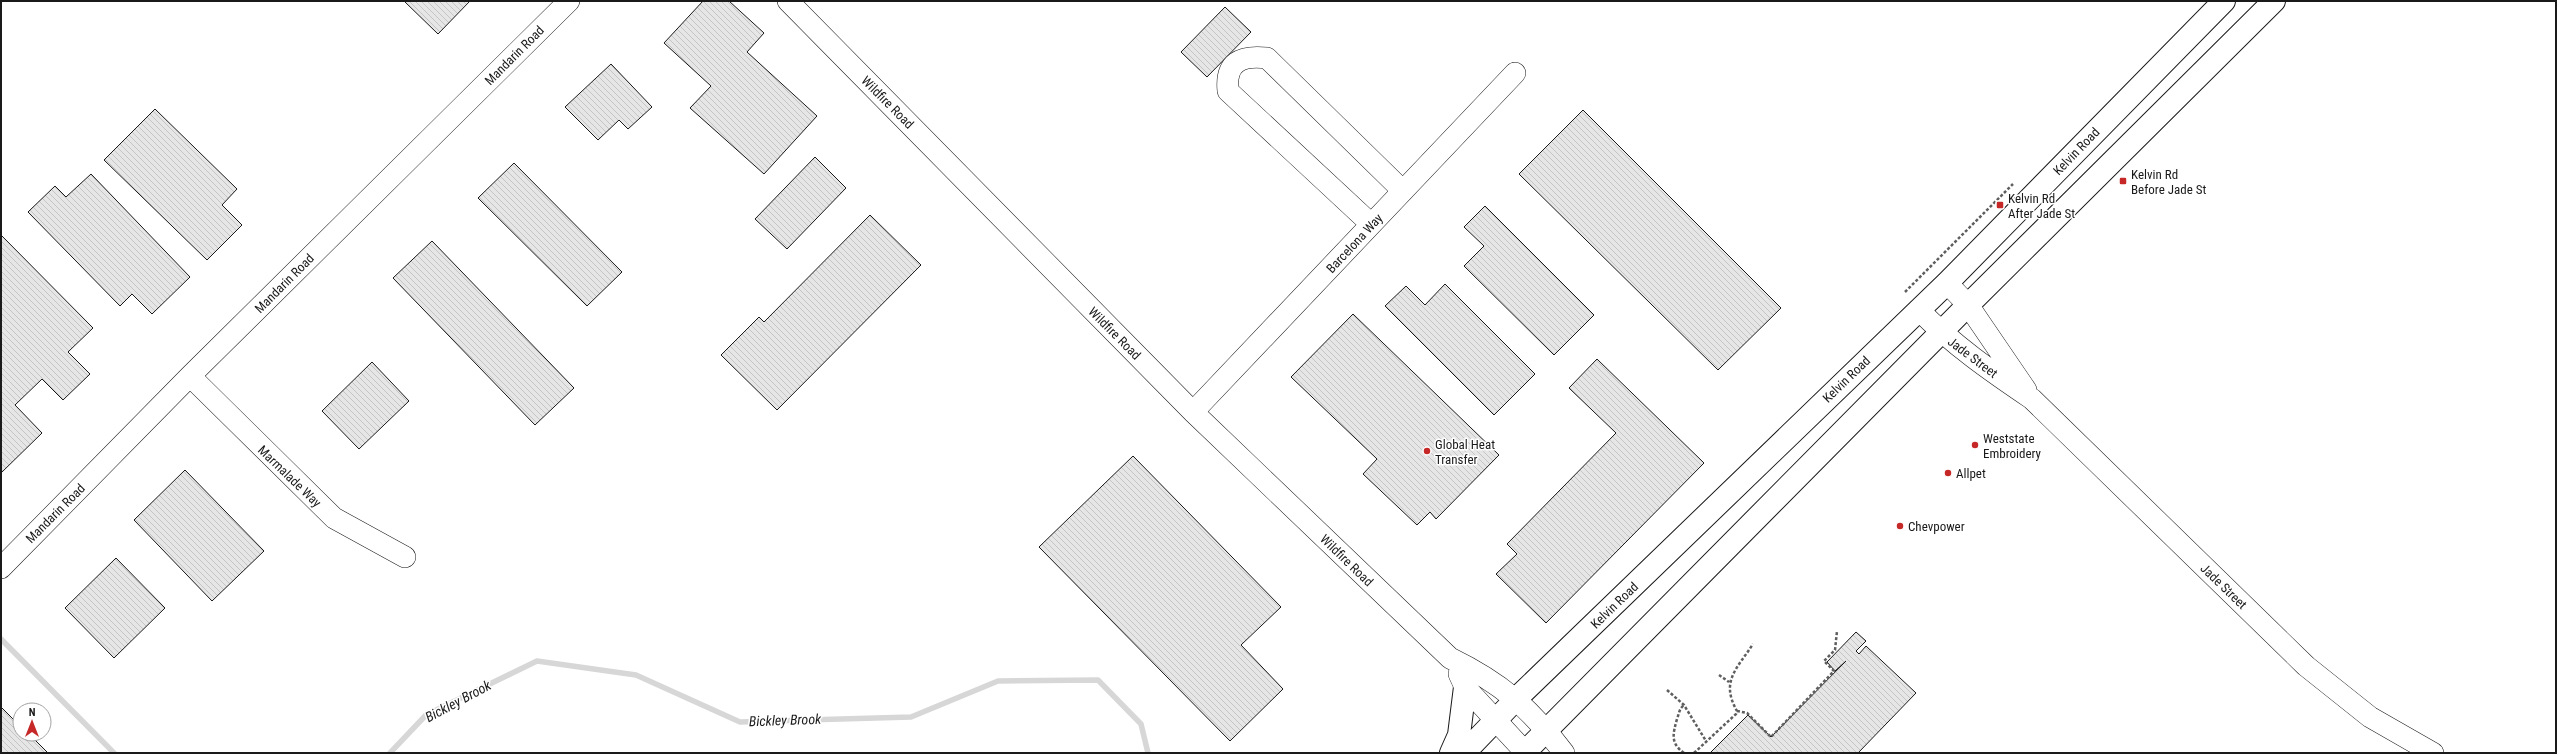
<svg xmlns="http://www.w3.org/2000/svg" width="2557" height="754" viewBox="0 0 2557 754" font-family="'Roboto Condensed',sans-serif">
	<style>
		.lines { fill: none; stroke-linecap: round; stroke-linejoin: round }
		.stream { stroke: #d7d7d7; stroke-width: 5.5 }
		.building { fill: url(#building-back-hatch); stroke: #1a1a1a }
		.minor-casing { stroke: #1a1a1a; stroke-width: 22 }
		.major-casing { stroke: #1a1a1a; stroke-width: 24 }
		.path { stroke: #5f5f5f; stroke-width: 2.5; stroke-dasharray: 3 2; stroke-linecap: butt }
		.minor { stroke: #fff; stroke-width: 21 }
		.major { stroke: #fff; stroke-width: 22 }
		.poi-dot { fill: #c62828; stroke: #fff; stroke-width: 1.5 }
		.labels { text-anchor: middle; stroke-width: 3; stroke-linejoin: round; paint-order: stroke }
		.street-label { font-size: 13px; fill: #1a1a1a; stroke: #fff }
		.poi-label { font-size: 13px; fill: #1a1a1a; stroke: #fff; text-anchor: start }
		.water-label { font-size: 14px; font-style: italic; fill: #1a1a1a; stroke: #fff }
	</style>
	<defs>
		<pattern id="building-back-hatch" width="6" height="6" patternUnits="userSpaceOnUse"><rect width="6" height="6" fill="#e6e6e6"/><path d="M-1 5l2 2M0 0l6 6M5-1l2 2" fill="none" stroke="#c5c5c5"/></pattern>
	</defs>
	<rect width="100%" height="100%" fill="#fff"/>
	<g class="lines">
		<path class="stream" d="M1,639L114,753
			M390,753L426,715L537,661L636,675L740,722L911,717L998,681L1098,680L1141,724L1148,753"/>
	</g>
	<path class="building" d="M404,1H470L438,34Z
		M703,1H729L764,33L747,52L817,116L764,174L690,108L711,86L664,43Z
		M1225,7L1251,32L1207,77L1181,52Z
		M611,64L652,107L628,129L619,120L598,140L565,107Z
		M155,109L237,189L222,205L242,225L207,260L104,160Z
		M1583,110L1781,308L1718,370L1519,174Z
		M815,157L846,188L787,249L755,219Z
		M514,163L622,272L587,306L478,198Z
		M91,174L190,277L152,314L132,294L120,306L28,212L55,186L66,197Z
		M1485,206L1594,315L1554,355L1464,266L1484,246L1464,227Z
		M870,215L921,265L777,410L721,355L759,317L764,322Z
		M1,235L93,328L68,352L90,374L63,400L42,379L15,405L42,433L1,473Z
		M432,241L574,388L535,425L393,278Z
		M1445,284L1535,374L1494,415L1385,306L1406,286L1425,305Z
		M1353,314L1499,455L1436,519L1430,512L1417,525L1363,474L1377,459L1291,377Z
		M1597,359L1704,463L1546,623L1496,574L1517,554L1507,544L1616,433L1569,388Z
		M372,362L409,401L359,449L322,411Z
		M1133,456L1281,607L1241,645L1283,689L1230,741L1039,547Z
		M185,470L264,551L212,601L134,520Z
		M116,558L165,608L114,658L65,608Z
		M1856,632L1866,641L1856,651L1859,654L1866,646L1916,693L1858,753H1710L1748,715L1771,737L1846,661L1835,671L1827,662Z
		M1,707L20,726V734H29L48,753H1Z"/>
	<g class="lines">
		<g class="minor-casing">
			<path id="minor" d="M788,1L1193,412L1450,658C1501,683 1529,707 1564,753
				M1371,224L1228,91C1225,62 1241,55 1267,58L1403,191
				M1947,283L1968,305L2026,390
				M1919,310C1953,345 1992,372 2032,399L2306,666L2370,717L2433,753
				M190,376L334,518L405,557
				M1193,412L1515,73
				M1,568L190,376L569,1
				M1459,674L1465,687L1526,753"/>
		</g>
		<g class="major-casing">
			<path id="major" d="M1451,753L1459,735L1465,687
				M1464,753L1516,699L1947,283L2224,1
				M1524,753L1968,305L2274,1"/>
		</g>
		<path class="path" d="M1905,292L2013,184
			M1719,675L1729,682
			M1667,690L1684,705L1706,741
			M1737,711L1747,713L1771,737L1834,671L1824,661L1835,650L1837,631
			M1684,753C1670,743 1673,734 1677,719C1679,714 1679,709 1684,705
			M1694,753L1736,714L1737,711C1720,681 1737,669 1753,644"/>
		<use href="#minor" class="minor"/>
		<use href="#major" class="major"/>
	</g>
	<g class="poi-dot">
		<rect x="2119" y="177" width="8" height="8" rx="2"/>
		<rect x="1996" y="201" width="8" height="8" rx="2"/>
		<circle cx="1975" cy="445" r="4"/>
		<circle cx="1427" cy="451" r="4"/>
		<circle cx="1948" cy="473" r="4"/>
		<circle cx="1900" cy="526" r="4"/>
	</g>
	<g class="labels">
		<g class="street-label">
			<text transform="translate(514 55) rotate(-45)" y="5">Mandarin Road</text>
			<text transform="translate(888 102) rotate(45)" y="5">Wildfire Road</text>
			<text transform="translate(2076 151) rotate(-46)" y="5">Kelvin Road</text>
			<text transform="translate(1354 243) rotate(-47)" y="5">Barcelona Way</text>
			<text transform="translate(284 283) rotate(-45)" y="5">Mandarin Road</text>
			<text transform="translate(1115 333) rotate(45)" y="5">Wildfire Road</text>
			<text transform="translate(1973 357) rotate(37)" y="5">Jade Street</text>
			<text transform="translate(1846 379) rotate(-44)" y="5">Kelvin Road</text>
			<text transform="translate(290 476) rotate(44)" y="5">Marmalade Way</text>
			<text transform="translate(55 513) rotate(-45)" y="5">Mandarin Road</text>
			<text transform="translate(1347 560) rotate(44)" y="5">Wildfire Road</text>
			<text transform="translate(2224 586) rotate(44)" y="5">Jade Street</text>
			<text transform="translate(1614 605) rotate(-44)" y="5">Kelvin Road</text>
		</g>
		<g class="poi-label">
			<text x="2131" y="179">Kelvin Rd<tspan x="2131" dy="15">Before Jade St</tspan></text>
			<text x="2008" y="203">Kelvin Rd<tspan x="2008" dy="15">After Jade St</tspan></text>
			<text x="1983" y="443">Weststate<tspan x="1983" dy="15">Embroidery</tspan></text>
			<text x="1435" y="449">Global Heat<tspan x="1435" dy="15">Transfer</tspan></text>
			<text x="1956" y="478">Allpet</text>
			<text x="1908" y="531">Chevpower</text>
		</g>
		<g class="water-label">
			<text transform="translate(458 701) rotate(-28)" y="5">Bickley Brook</text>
			<text transform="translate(785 720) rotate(-2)" y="5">Bickley Brook</text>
		</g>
	</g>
	<rect width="2557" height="754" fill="none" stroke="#1a1a1a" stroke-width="4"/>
	<g transform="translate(32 722)"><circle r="19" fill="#ffffff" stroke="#a3a3a3"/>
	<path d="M0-3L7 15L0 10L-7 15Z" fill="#c62828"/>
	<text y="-6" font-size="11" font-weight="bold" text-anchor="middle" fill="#1a1a1a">N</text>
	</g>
</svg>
